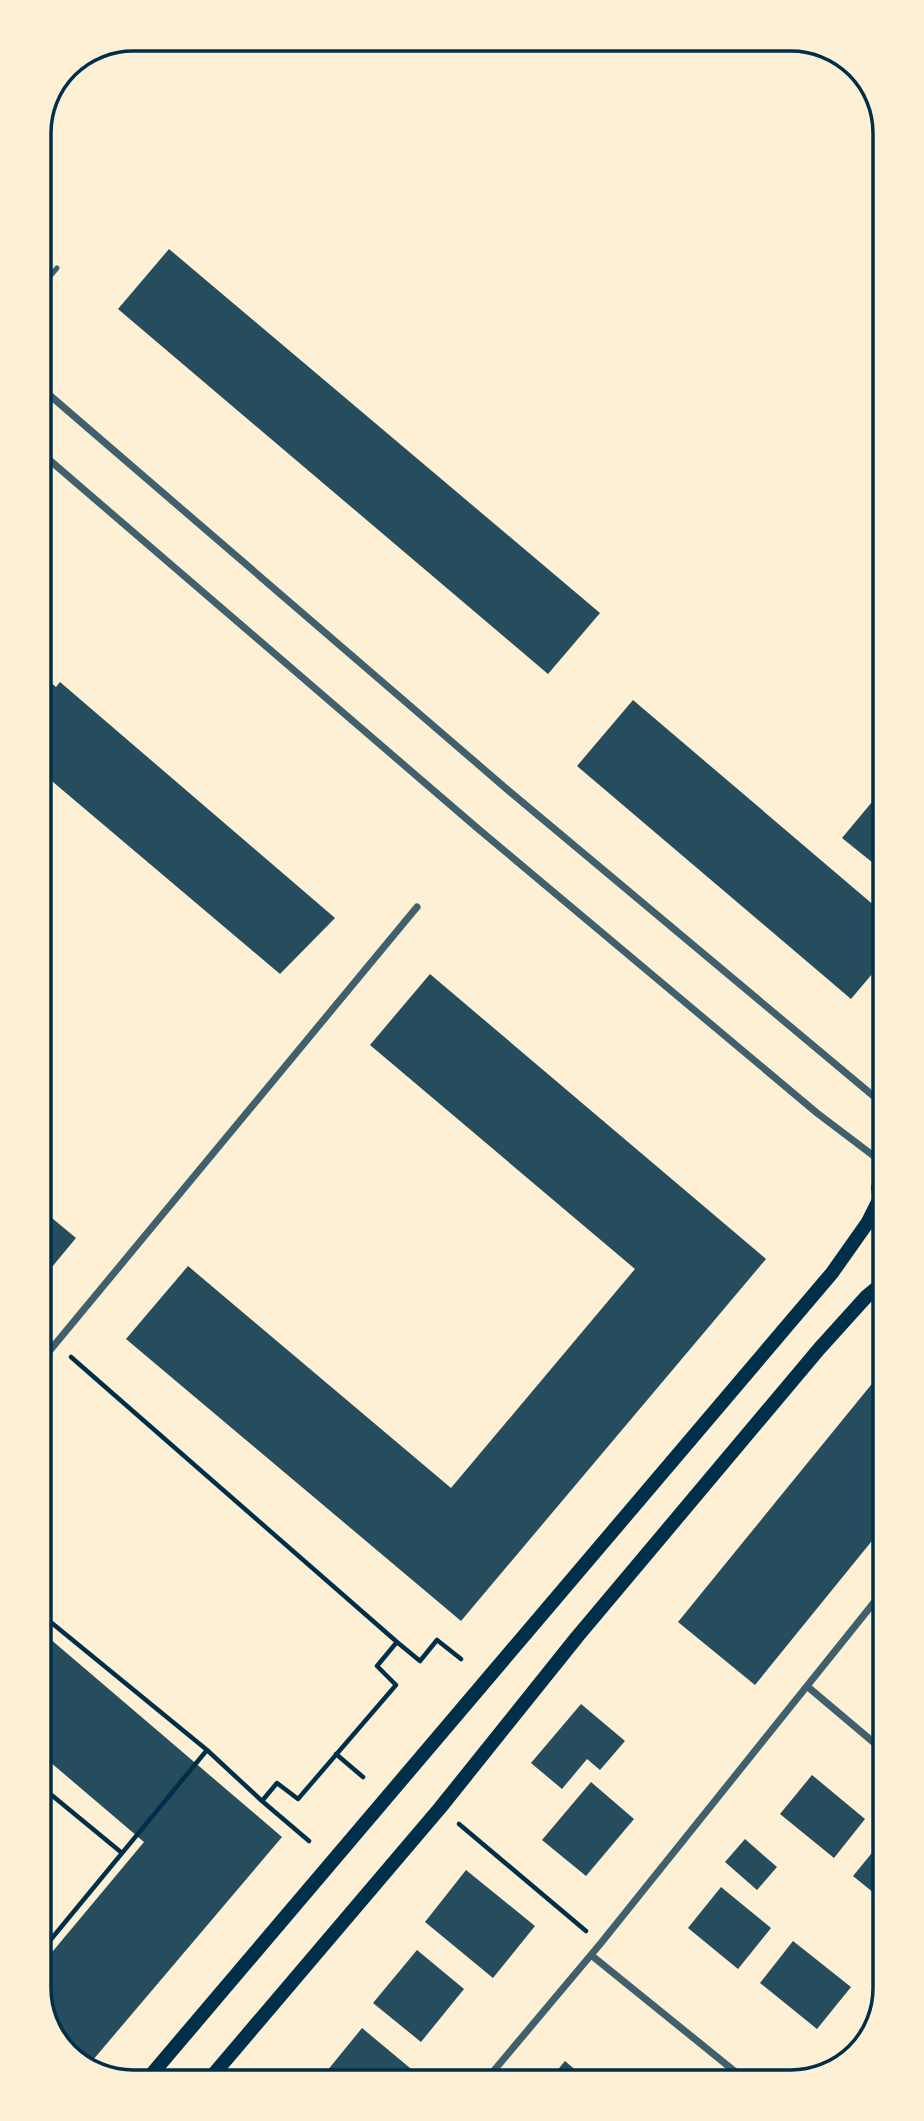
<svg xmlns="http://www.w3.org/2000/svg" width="924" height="2121" viewBox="0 0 924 2121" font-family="'Nunito Sans',sans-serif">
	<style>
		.building { fill: #264d5e }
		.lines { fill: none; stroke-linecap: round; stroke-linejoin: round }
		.path { stroke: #003049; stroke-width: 4.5 }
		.service { stroke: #3f606c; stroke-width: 5 }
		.minor { stroke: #3f606c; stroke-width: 7 }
		.secondary { stroke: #003049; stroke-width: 14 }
		.rim { fill: none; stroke: #003049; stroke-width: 3.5 }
	</style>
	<rect width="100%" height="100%" fill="#fdf0d5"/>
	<path class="building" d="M169,249L600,613L548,674L118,309Z
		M40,673L56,687L60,682L335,918L280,974L40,771Z
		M633,700L883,913V961L851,999L577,766Z
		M882,790L883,869V871L842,838Z
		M430,974L766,1259L461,1621L126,1339L188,1266L451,1488L635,1269L370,1045Z
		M41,1209L76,1238L42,1279L41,1236Z
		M884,1369V1526L755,1685L678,1622Z
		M42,1632L282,1837L87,2067L75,2063L43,2018V1963L144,1842L43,1756Z
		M581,1704L625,1741L600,1770L587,1759L562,1789L531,1763Z
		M812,1775L865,1819L834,1858L780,1814Z
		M591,1782L634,1819L586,1876L542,1840Z
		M885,1837V1902L853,1876Z
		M745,1839L777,1867L757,1890L725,1862Z
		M466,1870L535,1926L493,1978L425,1922Z
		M721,1887L771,1928L738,1969L688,1928Z
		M793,1941L851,1987L817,2029L760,1983Z
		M417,1950L464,1989L421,2042L373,2003Z
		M874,2021L866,2045L855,2053L851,2050Z
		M362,2028L416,2073L410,2080L339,2081L327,2071Z
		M565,2061L586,2079H550Z"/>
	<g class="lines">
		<path class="path" d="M71,1357L397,1642
			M42,1615L207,1750L262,1801L309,1841
			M336,1754L363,1777
			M43,1788L122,1853
			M262,1801L277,1783L298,1799L396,1685L377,1666L397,1642L420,1661L437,1640L461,1659
			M459,1824L586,1931
			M43,1949L207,1750"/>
		<path class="service" d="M39,289L57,268"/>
		<path class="minor" d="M39,386L509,791L883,1104
			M39,451L476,827L817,1113L883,1163
			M42,1360L417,907
			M808,1687L885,1752
			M591,1955L743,2078
			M486,2080L601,1943L884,1590"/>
		<path class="secondary" d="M883,1166L878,1188L884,1219
			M145,2082L832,1273L868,1222L879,1200
			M207,2082L440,1808L577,1637L819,1349L866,1297L884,1282"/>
	</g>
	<path d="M0 0H924V2121H0ZM133 51H791A82 82 0 0 1 873 133V1988A82 82 0 0 1 791 2070H133A82 82 0 0 1 51 1988V133A82 82 0 0 1 133 51Z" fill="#fdf0d5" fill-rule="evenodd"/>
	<path class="rim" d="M133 51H791A82 82 0 0 1 873 133V1988A82 82 0 0 1 791 2070H133A82 82 0 0 1 51 1988V133A82 82 0 0 1 133 51Z"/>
</svg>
